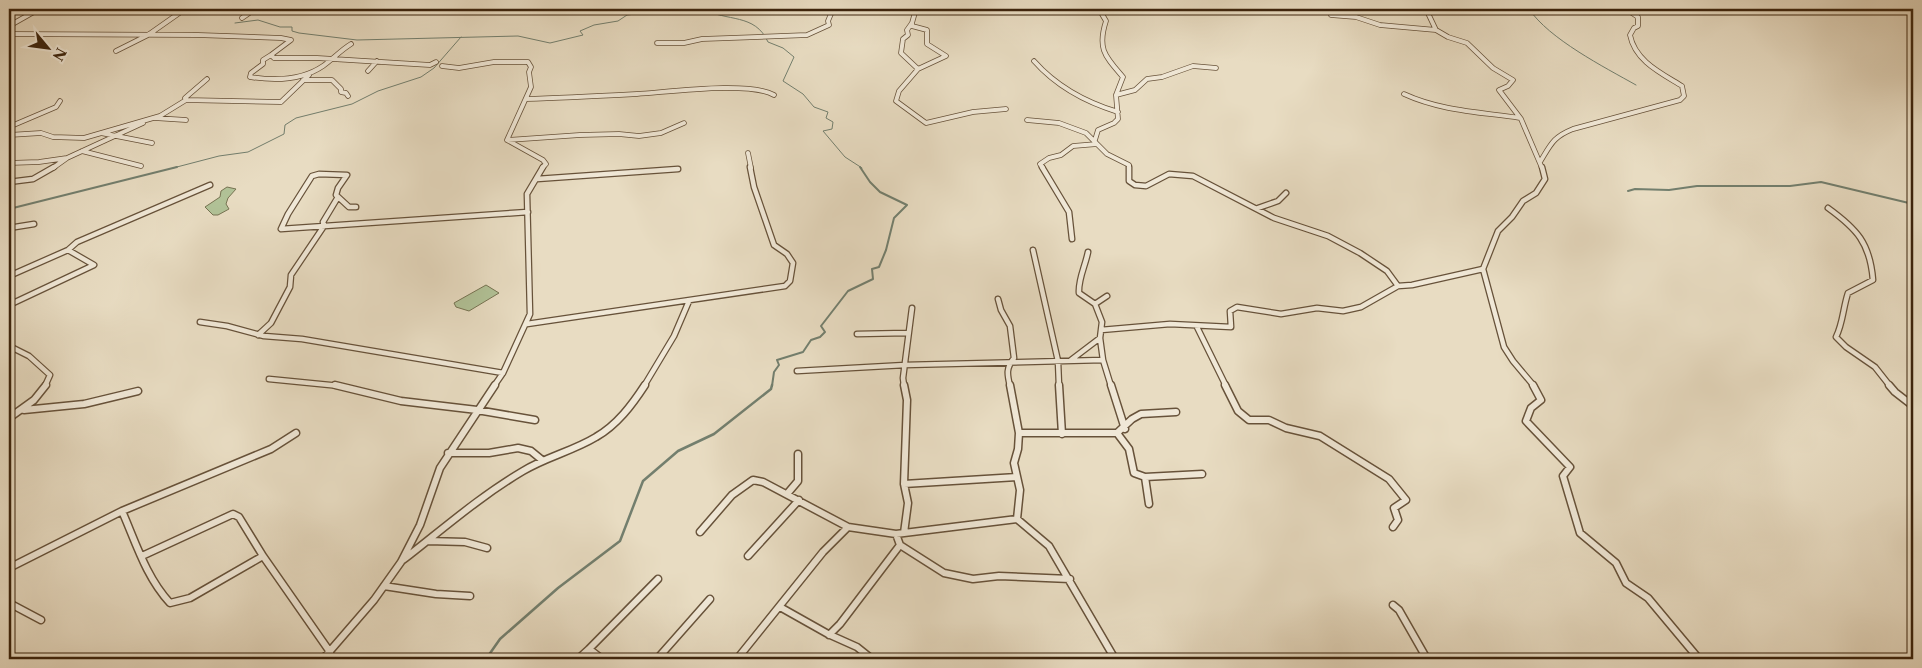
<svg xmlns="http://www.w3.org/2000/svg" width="1922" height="668" viewBox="0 0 1922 668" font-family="'Libre Caslon Text',serif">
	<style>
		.green { fill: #b1c297; stroke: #767352 }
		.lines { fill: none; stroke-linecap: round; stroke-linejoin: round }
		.stream-far2 { stroke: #737f6e; stroke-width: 1 }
		.stream-far1 { stroke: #737f6e; stroke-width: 2 }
		.stream { stroke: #737f6e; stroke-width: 2.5 }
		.minor-far2-casing { stroke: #67523a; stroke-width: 5.5 }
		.minor-far1-casing { stroke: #67523a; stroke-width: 7 }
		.minor-casing { stroke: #67523a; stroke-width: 9 }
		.minor-far2 { stroke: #f0e8d7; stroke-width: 4 }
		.minor-far1 { stroke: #f0e8d7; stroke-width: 4.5 }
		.minor { stroke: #f0e8d7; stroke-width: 6 }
	</style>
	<rect width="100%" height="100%" fill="#e8dcc2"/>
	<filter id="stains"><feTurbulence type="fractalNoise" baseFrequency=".004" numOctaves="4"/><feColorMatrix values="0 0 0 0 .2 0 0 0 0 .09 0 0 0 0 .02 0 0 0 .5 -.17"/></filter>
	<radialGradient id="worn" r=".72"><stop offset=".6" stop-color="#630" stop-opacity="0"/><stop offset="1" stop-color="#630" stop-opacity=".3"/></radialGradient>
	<path class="green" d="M227,187L236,189L228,198L226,204L229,209L218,215H213L205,207L220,197L221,191Z
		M486,285L499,293L469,311L456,307L454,303Z"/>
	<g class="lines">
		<path class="stream-far2" d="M703,9C727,22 755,13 768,42L783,48L794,57L783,81L803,94L814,107L828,112L826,118L833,122L832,129L823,131L845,157L862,168
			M1529,9C1549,39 1604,67 1636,85
			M235,23L258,20L280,27H292V31L299,33L357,40L518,36L550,43L583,35L580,31L594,25L618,21L627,15L679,9
			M173,168L219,156L248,152L284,134L285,125L296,118L352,104L378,91L421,77L434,68L461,37"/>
		<path class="stream-far1" d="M1628,191L1635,189L1669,190L1697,186H1790L1821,182L1913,204
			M9,209L177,167
			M772,386L774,372L779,365L777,360L803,352L811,340L820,337L825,332L821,326L848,291L873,279L872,269L879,267L886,250L894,218L907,205L880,192L870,182L860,167"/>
		<path class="stream" d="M486,659L500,639L558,588L620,541L643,481L678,451L714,434L771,389L772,385"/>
		<g class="minor-far2-casing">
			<path id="minor-far2" d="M916,9L912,23L907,30L908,35L903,39L901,53L918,69
				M1426,9L1436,30
				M1331,15L1356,17L1380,25L1436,30L1448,37L1467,43L1493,68L1513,80L1508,86L1499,90L1521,119L1542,168
				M242,18L255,9
				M912,23V26L927,30V44L946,56L918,69L899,91L896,101L926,123L973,112L1006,109
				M9,26L39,9
				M9,34L198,35L281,38L291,40L271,55L274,58H317L430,65L436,62
				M657,43H684L702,39L807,35L829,25L828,21L833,9
				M116,51L148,35L185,9
				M271,55L263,60V64L251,73L250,77C275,81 301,81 323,66C333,59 341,50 351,44
				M1034,61C1057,87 1085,102 1118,112
				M442,66L459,68L494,62H528L531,67L529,72L531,87L507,140L543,160L546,164L542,168
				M368,71L377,61
				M303,80H332L341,89V92L346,93L348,96
				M1404,94C1441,111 1480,112 1520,118
				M1116,95L1135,90L1147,79L1162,77L1193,66L1216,68
				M526,99C563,98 600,96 637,94C669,92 749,81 774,95
				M186,100L281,102L309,75
				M155,118L186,120
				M1027,120L1059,123L1086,133L1107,154L1129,165V168
				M9,127L56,107L60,101
				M101,133L152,143
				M9,135L41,133L53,137L84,138L160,116L186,100L185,98L207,79
				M507,140L580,135L619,134L639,136L661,133L684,123
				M1095,140L1098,130L1114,123L1118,119L1116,95L1123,77C1105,56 1097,49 1106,21L1099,9
				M82,151L141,166
				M748,153L751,168
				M1540,162C1551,144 1553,137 1573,129L1680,100L1684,96L1682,86C1661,73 1635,61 1630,35L1634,28L1638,26V17L1626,9
				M9,163L39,162L67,158L143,123
				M53,168L67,158
				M1043,168L1040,164L1049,158L1061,155L1073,146L1097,144"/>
		</g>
		<g class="minor-far1-casing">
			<path id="minor-far1" d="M1042,167L1069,212L1072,239
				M1129,167V181L1135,185L1146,186L1169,174L1193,176L1274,218L1328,236L1360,253L1387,271L1398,286
				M537,179L678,169
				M9,182L33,179L54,167
				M356,207H349L336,195L338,188L347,175L319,174L312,176L288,214L281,229L528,212
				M1258,208L1278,201L1286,193
				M1828,208C1857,229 1870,243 1873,280L1848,293C1843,308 1843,323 1836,337L1846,347L1875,367L1890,386
				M9,228L34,224
				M68,250L77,242L210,185
				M1033,250L1058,361L1059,386
				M1088,252C1085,267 1078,279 1079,293L1095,304
				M1483,269L1504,347L1513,361L1534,386
				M9,276L68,250L94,265L9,305
				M1107,296L1095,304L1102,322L1100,338L1103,360L1111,386
				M998,299L1001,310L1010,326L1014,358C1006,368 1007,374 1010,386
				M200,322L227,326L264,336L302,339L503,373
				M527,324L785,286L790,281L793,263L787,254L774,245L754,187L750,167
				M1197,327L1226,386
				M1101,330L1170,324L1231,327L1230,311L1237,307L1281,314L1317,308L1343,311L1361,307L1398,286L1412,285L1483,269L1498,231L1512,217L1523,201L1536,193L1545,179L1542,167
				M857,334L907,333
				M258,335L271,323L290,287L291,275L324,226L323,222L338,197
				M9,346L29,356L50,375L45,386
				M1071,360L1100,338
				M797,371L905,365L1103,360
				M269,379L340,386
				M494,386L503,373L530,314L527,194L543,167
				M644,386L674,336L689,301
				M904,386L903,378L912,308"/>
		</g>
		<g class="minor-casing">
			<path id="minor" d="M335,385L401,401L477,410L535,420
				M1010,385L1019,433L1018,449L1014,463L1020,490L1017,519
				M1059,385L1062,434
				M1111,385L1125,429
				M1225,385L1238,411L1249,420H1269L1286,428L1320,436L1389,479L1406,500L1394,508L1398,520L1393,527
				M1533,385L1541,400L1531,408L1526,421L1570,467L1563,476L1580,533L1616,563L1626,583L1648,598L1699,659
				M1889,385L1895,392L1913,406
				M24,410L84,404L138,391
				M9,418L34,400L46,385
				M1019,433H1117L1132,419L1141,414L1176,412
				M1117,433L1129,449L1134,473L1145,477L1149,504
				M448,453H489L518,448L531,451L542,460
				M1145,477L1202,474
				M904,484L1017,477
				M787,494L798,481V454
				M122,511C136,543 146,577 170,603L190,598L263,556L330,652
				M700,532L732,495L753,480L763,482L848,527
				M904,533L908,503L904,484L907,400L904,385
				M896,534L900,545L944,573L973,579L999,576L1070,579
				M428,541L465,542L487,548
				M142,556L233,514L239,517L263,556
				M748,556L799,500
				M403,560C443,529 479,497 523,471C546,457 573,451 596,437C617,425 632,405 645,385
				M9,568L122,511L271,449L296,433
				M384,586L436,594L470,596
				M9,603L41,620
				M1393,605L1399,610L1427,659
				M780,607L828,634L857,647L872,659
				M829,635L840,624L900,545
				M323,659L374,600L401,562L420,525L440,468L495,385
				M578,659L589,649
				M602,659L589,649L658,579
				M657,659L710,599
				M737,659L823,552L848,527L896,534L1017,519L1049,546L1115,659"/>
		</g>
		<use href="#minor-far2" class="minor-far2"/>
		<use href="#minor-far1" class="minor-far1"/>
		<use href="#minor" class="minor"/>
	</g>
	<rect width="1922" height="668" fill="none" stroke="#e8dcc2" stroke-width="30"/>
	<rect x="10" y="10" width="1902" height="648" fill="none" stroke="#3c240d" stroke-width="2.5"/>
	<rect x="15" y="15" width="1892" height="638" fill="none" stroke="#3c240d"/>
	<g transform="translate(48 48) rotate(119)" stroke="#f0e8d7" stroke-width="4" paint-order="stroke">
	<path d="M0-4L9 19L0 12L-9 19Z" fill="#3c240d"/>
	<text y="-8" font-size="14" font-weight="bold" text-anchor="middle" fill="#3c240d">N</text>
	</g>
	<rect width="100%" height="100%" filter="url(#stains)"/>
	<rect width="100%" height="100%" fill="url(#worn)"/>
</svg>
